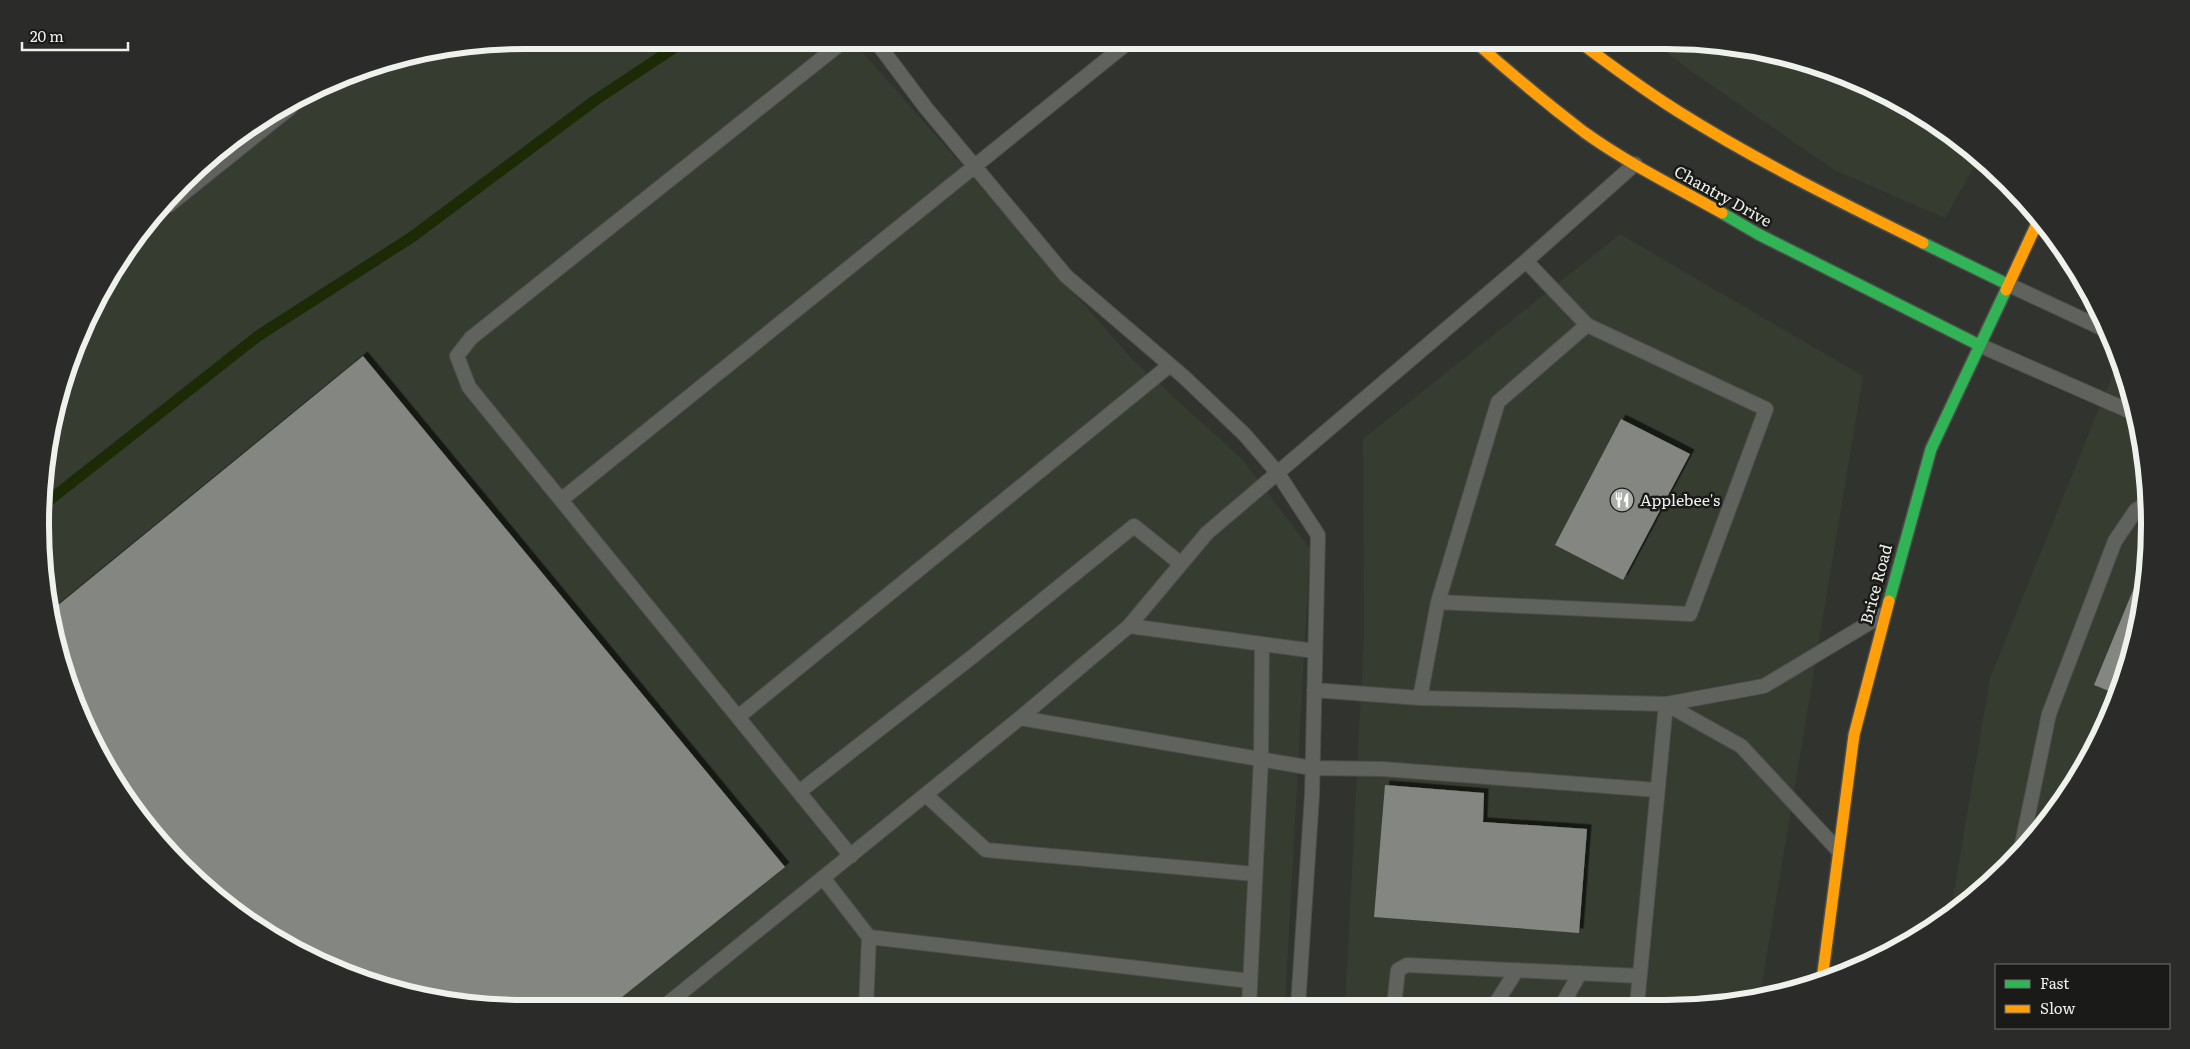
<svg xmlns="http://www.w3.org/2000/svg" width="2190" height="1049" viewBox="0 0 2190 1049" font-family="Literata,serif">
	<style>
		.built { fill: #363c30 }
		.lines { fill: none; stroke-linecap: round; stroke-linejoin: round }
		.stream { stroke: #1d2a06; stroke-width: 11 }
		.building { fill: #848682; filter: url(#shadow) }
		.lane-casing { stroke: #4d4e4a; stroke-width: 16 }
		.fast-casing { stroke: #4d4e4a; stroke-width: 14 }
		.slow-casing { stroke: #4d4e4a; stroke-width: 14 }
		.lane { stroke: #60625e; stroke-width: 14 }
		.fast { stroke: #30b455; stroke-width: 11 }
		.slow { stroke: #ff9f0a; stroke-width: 11 }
		.labels { text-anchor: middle; stroke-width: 5; stroke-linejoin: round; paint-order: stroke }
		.street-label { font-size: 16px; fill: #eff1ed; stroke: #1a1b18 }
		.poi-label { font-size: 16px; fill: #eff1ed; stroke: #1a1b18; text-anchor: start }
		.rim { fill: none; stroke: #eff1ed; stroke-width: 6 }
	</style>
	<defs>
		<filter id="shadow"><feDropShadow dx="4.5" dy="-4.5" stdDeviation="0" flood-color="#0009"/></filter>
	</defs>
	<rect width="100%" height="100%" fill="#31332e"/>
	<path class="built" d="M524,40H852L1132,359L1243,460L1310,549L1285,1006L524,1009L430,1000L339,972L256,927L182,867L90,739L44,588L40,524L49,430L77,339L121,256L229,140L368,66Z
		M1650,40L1760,49L1851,77L1935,122L1979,158L1945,218L1834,170L1691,71Z
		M1620,234L1863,376L1760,996L1729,1005L1345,1006L1364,634L1363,439Z
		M2119,359L2141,430L2150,525L2141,619L2113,710L2050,819L1961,909L1950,915L1990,678Z"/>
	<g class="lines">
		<path class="stream" d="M42,506L258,336L412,237L597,99L686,40"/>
	</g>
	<path class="building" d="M363,356L785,867L607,1009H524L430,1000L339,972L256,928L182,867L90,739L51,611Z
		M1621,419L1690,454L1623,580L1555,545Z
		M2136,583L2144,586L2141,619L2113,710L2098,735L2092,733L2109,691L2094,685Z
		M1385,785L1484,793L1483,822L1587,829L1579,933L1374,917Z"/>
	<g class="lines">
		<g class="lane-casing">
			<path id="lane" d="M845,40L471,338L457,356L469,387L851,856
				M875,40L926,108L1066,276L1184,377L1244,434L1277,472L1318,535L1312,795L1298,1006
				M169,205L290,108
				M1526,261L1587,325
				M2007,284L2110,332
				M1979,345L2136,414
				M561,500L1131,40
				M1129,626L1315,651
				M1314,690L1420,698L1666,704L1637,1005
				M1420,698L1438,602L1690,614L1766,409L1587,325L1498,402L1438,602
				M738,717L1170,365
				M1020,718L1312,768L1383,769L1657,790
				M799,792L972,657L1134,526L1181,564
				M926,795L986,850L1255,874
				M1837,849L1741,746L1666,704L1764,686L1884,614
				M2021,849L2049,714L2115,541L2136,510L2148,503
				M824,879L869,937L866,1008
				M869,937L1250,981
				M1562,1005L1580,973
				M1249,1006L1261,759L1262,644
				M1394,1006L1398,970L1407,965L1639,976
				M1494,1006L1517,970
				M661,1009L1020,718L1129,626L1207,533L1526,261L1635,164"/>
		</g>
		<g class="fast-casing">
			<path id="fast" d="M1722,213L1758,234L1979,345
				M1923,243L2007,284
				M1889,601L1931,449L2006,290"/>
		</g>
		<g class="slow-casing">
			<path id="slow" d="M1473,40C1509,72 1546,103 1584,132C1627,163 1676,187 1722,213
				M1577,40C1610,65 1644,90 1679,112C1757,161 1840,202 1923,243
				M2006,290L2039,219
				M1822,980L1854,735L1889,601"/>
		</g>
		<use href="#lane" class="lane"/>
		<use href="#fast" class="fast"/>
		<use href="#slow" class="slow"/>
	</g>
	<defs>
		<g id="restaurant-disc" transform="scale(1.25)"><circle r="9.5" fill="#acaeaa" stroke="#1a1b18"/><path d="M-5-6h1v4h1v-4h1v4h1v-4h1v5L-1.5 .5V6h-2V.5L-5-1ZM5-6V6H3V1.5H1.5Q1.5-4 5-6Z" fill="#fff"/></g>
	</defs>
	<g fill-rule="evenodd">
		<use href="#restaurant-disc" x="1622" y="500"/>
	</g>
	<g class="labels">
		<g class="street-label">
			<text transform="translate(1723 196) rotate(29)" y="6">Chantry Drive</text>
			<text transform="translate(1876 584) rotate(-75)" y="6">Brice Road</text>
		</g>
		<g class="poi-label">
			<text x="1640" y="506">Applebee's</text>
		</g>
	</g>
	<path d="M0 0H2190V1049H0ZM524 49H1666A475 475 0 0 1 2141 524V525A475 475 0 0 1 1666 1000H524A475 475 0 0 1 49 525V524A475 475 0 0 1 524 49Z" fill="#2b2c29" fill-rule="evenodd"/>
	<path class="rim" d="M524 49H1666A475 475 0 0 1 2141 524V525A475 475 0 0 1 1666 1000H524A475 475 0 0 1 49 525V524A475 475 0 0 1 524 49Z"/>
	<rect x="1995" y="964" width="175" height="65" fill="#1a1b18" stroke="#6f716d"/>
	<rect x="2005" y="980" width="25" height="8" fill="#30b455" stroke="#6f716d"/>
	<text x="2040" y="989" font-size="15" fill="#eff1ed">Fast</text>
	<rect x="2005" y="1005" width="25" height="8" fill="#ff9f0a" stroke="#6f716d"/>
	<text x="2040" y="1014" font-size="15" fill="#eff1ed">Slow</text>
	<path d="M22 42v8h106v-8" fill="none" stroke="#eff1ed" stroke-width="2.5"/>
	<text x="30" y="42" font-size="15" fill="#eff1ed" stroke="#1a1b18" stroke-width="4" paint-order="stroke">20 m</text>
</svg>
